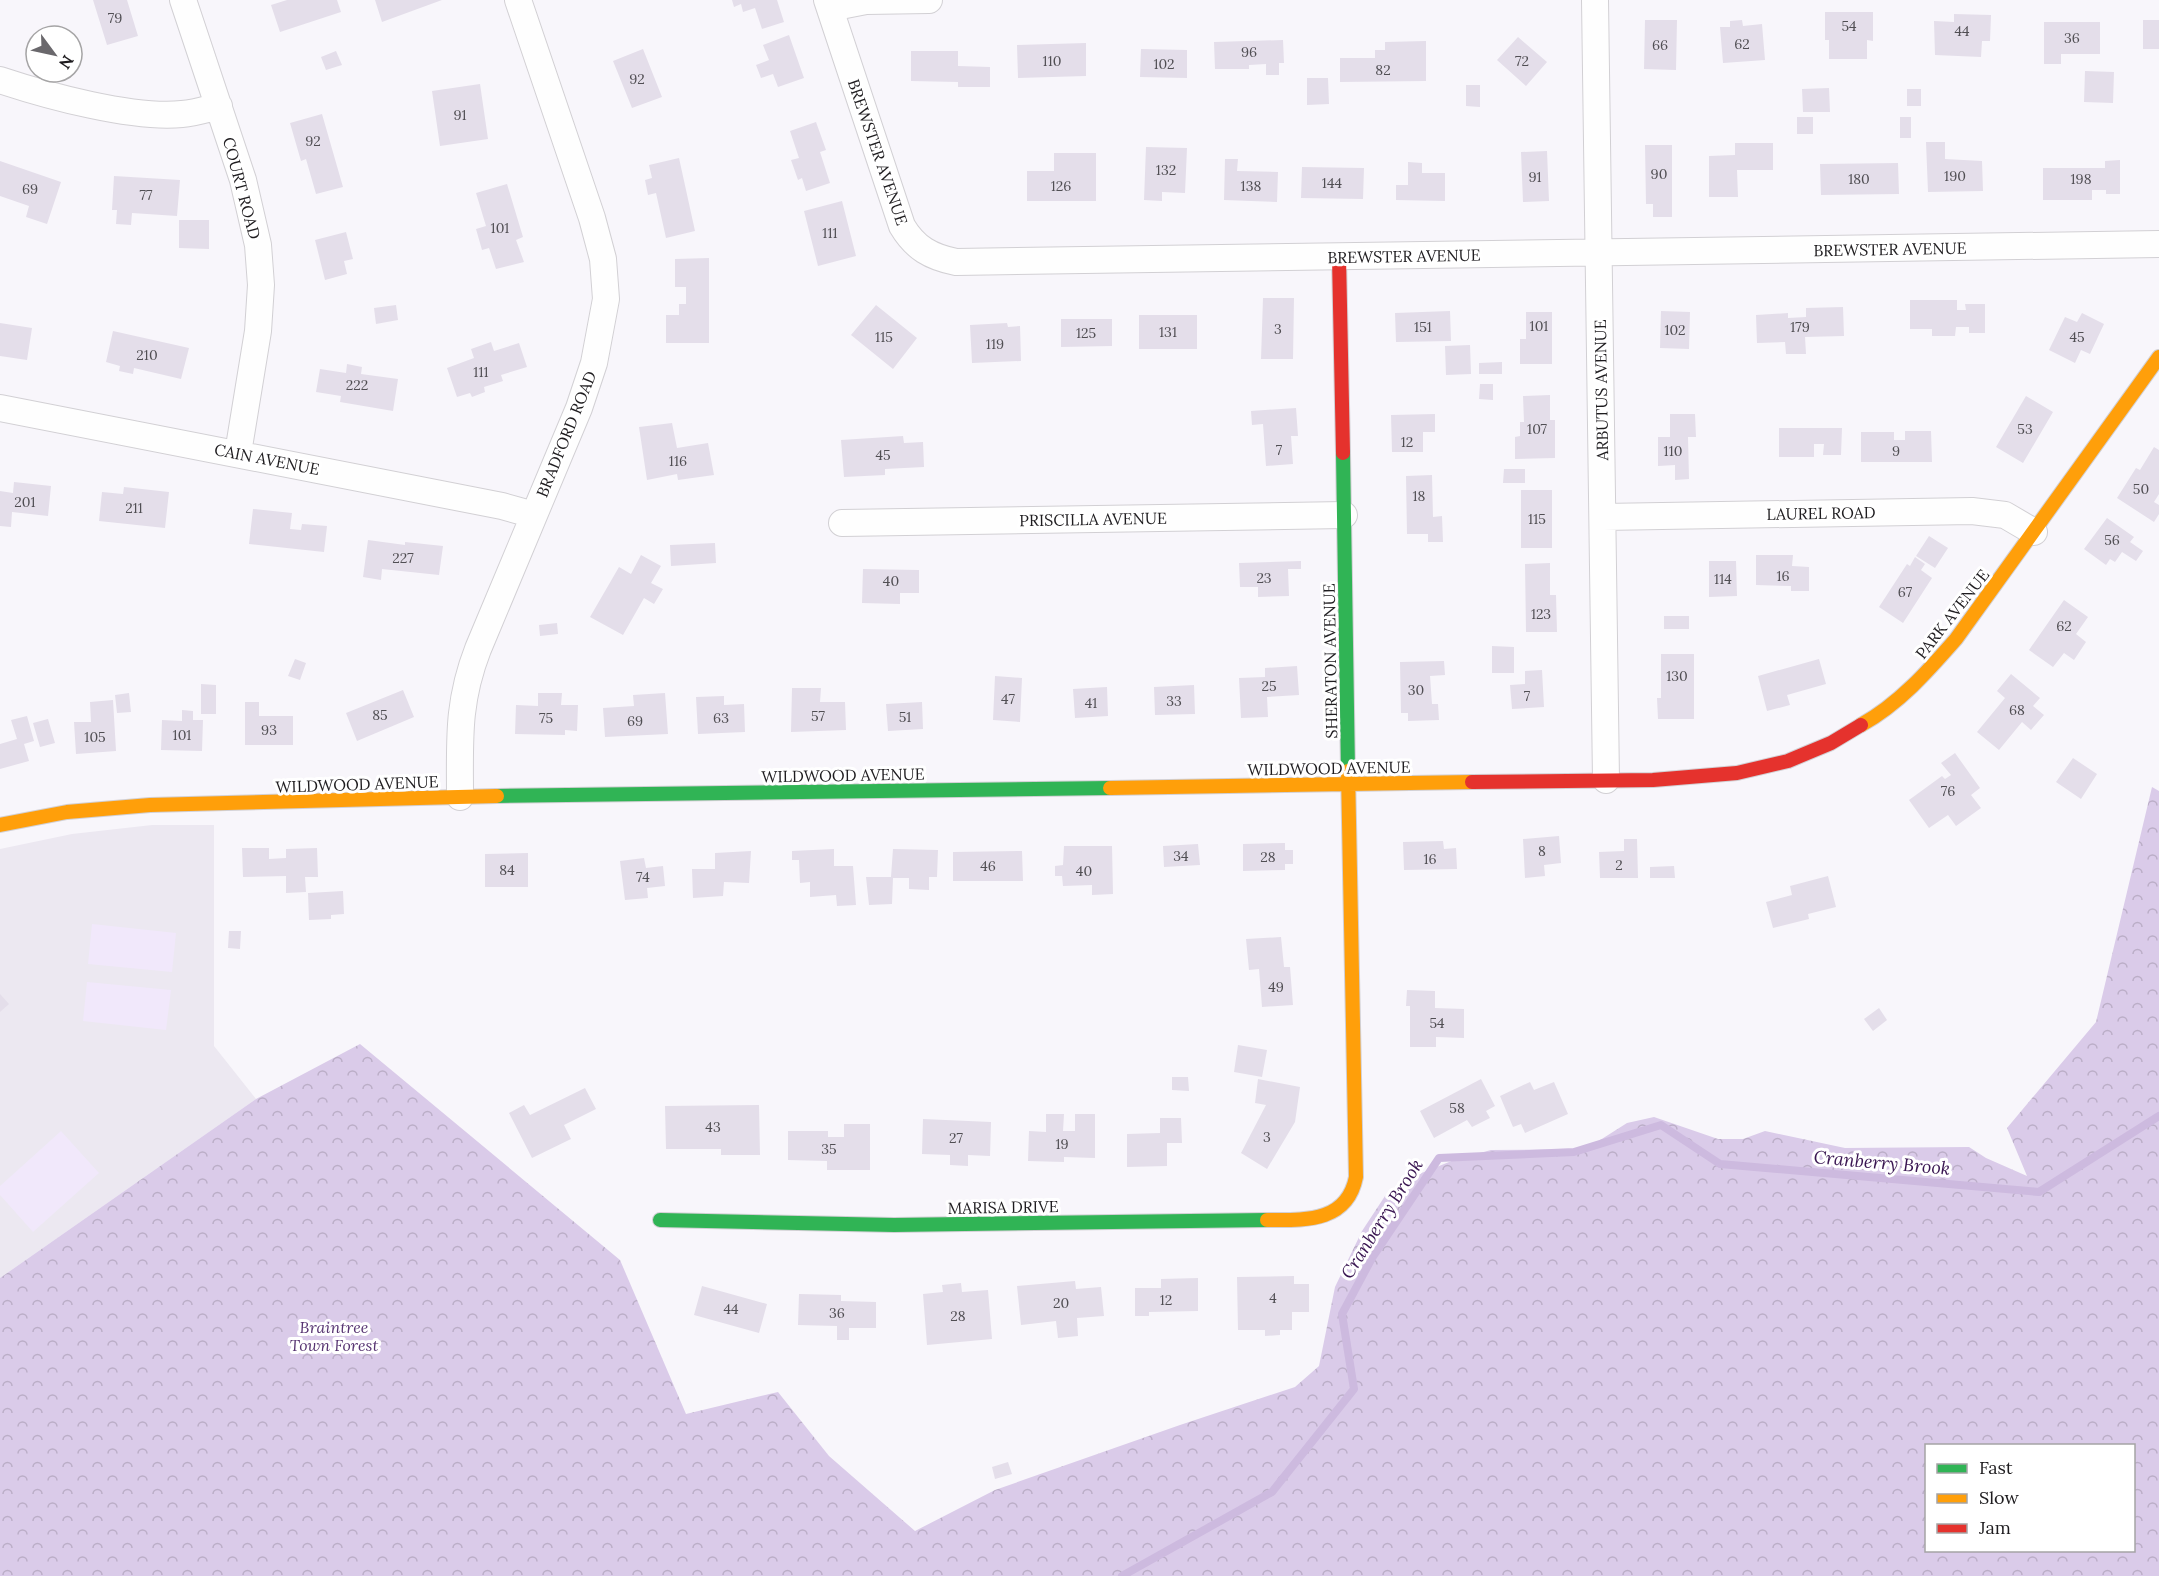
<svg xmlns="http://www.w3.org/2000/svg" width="2159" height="1576" viewBox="0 0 2159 1576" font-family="Lora,serif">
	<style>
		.built { fill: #ece8f1 }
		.grass { fill: #f1e8fb }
		.forest { fill: url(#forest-crowns); fill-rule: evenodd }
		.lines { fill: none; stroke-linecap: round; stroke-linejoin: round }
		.stream { stroke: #cdbadf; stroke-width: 8 }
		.building { fill: #e4deea }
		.street-casing { stroke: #d2d0d4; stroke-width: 28 }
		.fast-casing { stroke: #d2d0d4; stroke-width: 16 }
		.slow-casing { stroke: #d2d0d4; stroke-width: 16 }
		.jam-casing { stroke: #d2d0d4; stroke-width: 16 }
		.street { stroke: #fefefe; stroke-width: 26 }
		.fast { stroke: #30b455; stroke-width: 14 }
		.slow { stroke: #ff9f0a; stroke-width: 14 }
		.jam { stroke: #e5322d; stroke-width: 14 }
		.labels { text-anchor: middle; stroke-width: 6; stroke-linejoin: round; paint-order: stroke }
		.number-label { font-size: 14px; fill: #504e53 }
		.street-label { font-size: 16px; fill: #1e1c1f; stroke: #fff }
		.park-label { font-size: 16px; font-style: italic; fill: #563371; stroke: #fff }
		.water-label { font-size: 18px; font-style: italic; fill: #391551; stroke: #fff }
	</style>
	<defs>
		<pattern id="forest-crowns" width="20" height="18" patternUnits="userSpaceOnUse" patternTransform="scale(1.5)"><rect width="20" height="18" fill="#dacbe9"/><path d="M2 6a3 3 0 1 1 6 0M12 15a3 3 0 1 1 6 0" fill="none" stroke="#bbaec7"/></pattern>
	</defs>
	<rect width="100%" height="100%" fill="#f8f6fb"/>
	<path class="built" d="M152,825H214V1046L256,1099L0,1278V849L72,834Z"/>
	<path class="grass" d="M92,924L176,933L172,972L88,964Z
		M87,982L171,990L166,1030L83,1021Z
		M61,1131L99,1173L33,1232L0,1195V1186Z"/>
	<path class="forest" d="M2152,787L2159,791V1576H0V1278L256,1099L360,1044L620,1260L686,1414L778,1392L829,1456L915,1531L995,1490L1180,1425L1295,1387L1319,1366L1335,1287L1362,1231L1385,1196L1409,1178L1454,1160L1491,1150L1586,1149L1627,1123L1654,1117L1718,1139H1743L1765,1131L1845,1148L1969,1147L1986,1158L2027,1176L2007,1128L2096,1022ZM1926,1446H2134V1550H1926Z"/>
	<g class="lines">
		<path class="stream" d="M1122,1576L1272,1492L1354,1389L1342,1314L1372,1258L1439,1158L1574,1152L1661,1125L1720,1164L2039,1192L2159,1116"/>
	</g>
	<path class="building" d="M93,0H127L138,36L107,45Z
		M287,0H337L341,12L280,32L271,5Z
		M375,0H442L382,22Z
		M732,0H777L784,22L762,29L755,8L743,12L741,4L734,7Z
		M1825,12H1873V41L1867,40V59H1829V40H1825Z
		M1954,14L1991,15L1990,41H1982L1981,57L1935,55L1934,21L1954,22Z
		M1645,20H1677L1676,70L1644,69Z
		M1742,20L1743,26L1762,24L1765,60L1723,63L1720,27H1730V21Z
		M2143,20H2159V49H2143Z
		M2044,22H2100V54H2061V64H2044Z
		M789,35L804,78L778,87L773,74L761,78L756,65L769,60L763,45Z
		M1518,37L1547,62L1526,86L1497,60Z
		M1283,40L1284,63H1279V75H1266V64L1249,65V69H1215L1214,42Z
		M1426,41V81L1340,82V58H1375V50H1385V42Z
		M1086,43V76L1018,78L1017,45Z
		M643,49L662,97L632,108L613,61Z
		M1141,49L1187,50V78L1140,77Z
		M336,51L342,65L326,70L321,57Z
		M911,51H958V66L990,67V87H958V82L911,81Z
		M2085,71L2114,72L2113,103L2084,102Z
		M1307,78H1328L1329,104L1307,105Z
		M480,84L488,139L440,146L432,91Z
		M1466,85H1480V107L1466,106Z
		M1829,88L1830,112H1803L1802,89Z
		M1907,89H1921V106H1907Z
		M322,114L343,187L316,194L306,159L301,161L290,123Z
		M1797,117H1813V134H1797Z
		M1900,117H1911V138H1900Z
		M816,122L826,150L820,152L830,183L806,191L802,178L798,180L791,160L799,158L790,131Z
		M1926,142H1945V159L1982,161L1983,191L1928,192Z
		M1735,143H1773V170H1737L1738,197H1709V156L1735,155Z
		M1645,145H1672V217H1653V204H1646Z
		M1146,147L1187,148L1185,193L1162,192V201L1144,200Z
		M1547,151L1549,201L1523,202L1521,152Z
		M1054,153H1096V201H1027V171H1054Z
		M679,158L695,231L666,238L656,193L648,195L645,180L652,178L649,165Z
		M1225,159H1238L1237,171L1278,172L1277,202L1224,200Z
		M2120,160V194H2106V190H2092V200H2043V168H2105V161Z
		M0,161L61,182L47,224L26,217L29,206L0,196Z
		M1408,162L1422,163V173H1445V201L1396,200V185H1408Z
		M1898,163L1899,194L1821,195L1820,164Z
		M1302,167L1364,168L1363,199L1301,198Z
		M114,176L180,180L177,216L132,213L131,225L116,224L117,210H112Z
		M507,184L523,237L516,240L524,262L496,269L489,248L482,250L476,229L486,226L476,193Z
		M842,201L856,256L818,266L804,211Z
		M179,220H209V249L179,248Z
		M346,232L353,259L344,261L347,274L325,280L315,240Z
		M709,258V343H666V315H679V304H686V287H675V259Z
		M1263,298H1294L1293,359H1261Z
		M1910,300H1957V310H1966L1965,304H1985V333H1969V327H1956L1955,336H1932V329H1910Z
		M396,305L398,320L376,324L374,308Z
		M876,305L917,338L893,369L851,335Z
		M1843,307L1844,336L1805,337L1806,354H1786L1785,342L1757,343L1756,315L1788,313V318L1806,317V308Z
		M1450,311L1451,341L1396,342L1395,313Z
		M1661,311L1690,312L1689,349L1660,348Z
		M1526,312H1552V364H1520V339H1526Z
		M2082,313L2104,324L2090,354L2081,350L2075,363L2049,350L2065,317L2077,322Z
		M1139,315H1197V349H1139Z
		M1061,319H1112V346L1061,347Z
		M0,323L32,328L27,360L0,356Z
		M1007,323L1008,327L1020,326L1021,361L972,363L970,325Z
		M113,331L189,348L181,379L134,368L133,374L119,371L120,366L106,362Z
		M491,342L494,351L519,343L527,367L501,375L503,381L484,387L485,392L472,397L470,393L457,397L447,368L474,358L471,349Z
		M1470,345L1471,374L1446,375L1445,346Z
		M1502,362V374H1479V363Z
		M347,364L362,367L361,374L398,379L393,411L340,402L341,396L316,392L320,369L346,373Z
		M1480,384H1493V400L1479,399Z
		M1550,395V420H1555V458L1515,459V437L1520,436V422H1524L1523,396Z
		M2026,396L2053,412L2023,463L1996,447Z
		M1296,408L1298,436H1291L1293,464L1266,466L1263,424L1252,425L1251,411Z
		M1435,414V432H1423V452H1392L1391,415Z
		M1670,414H1695L1696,437H1688L1689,479L1675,480V465L1658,466V437H1670Z
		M672,423L677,448L708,443L714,475L678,480L677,474L647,480L639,427Z
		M1779,428H1842L1841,455H1823L1824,444H1814V457H1779Z
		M1905,431H1931L1932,462H1861V432H1894V440H1905Z
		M903,436L904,443L923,442L924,467L885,469V475L844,477L841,440Z
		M2154,447L2159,450V494L2154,502L2159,505V514L2154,522L2117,498L2136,468L2140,470Z
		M1504,469H1525V483H1503Z
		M1432,475L1433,517L1442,516L1443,542H1428V534H1407L1406,476Z
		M14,482L51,486L48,516L12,512L11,527L0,526V491L13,493Z
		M124,487L169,492L165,528L99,521L102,492L123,494Z
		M1521,490H1552V548H1521Z
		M253,509L292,513L290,529L301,530L302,524L327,526L324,552L249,544Z
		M2107,518L2134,537L2130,542L2143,551L2136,561L2122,552L2115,562L2110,559L2106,565L2084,549Z
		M1929,536L1948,548L1935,568L1916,556Z
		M368,540L405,545V542L443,546L439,575L382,569L381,580L363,577Z
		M715,543L716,563L671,566L670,545Z
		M641,555L661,566L651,583L663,589L654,604L644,598L623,635L590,617L619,567L631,574Z
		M1756,555H1793L1792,566L1809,567V591H1791V586L1756,585Z
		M1915,557L1925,564L1921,570L1932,578L1903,623L1879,607L1907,564L1910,566Z
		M1301,561V569H1288L1289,596L1258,597V587H1240L1239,563Z
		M1709,561H1736L1737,596L1709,597Z
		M1550,563V595H1556L1557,632H1526L1525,564Z
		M863,569L919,570V593H900V604L862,603Z
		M2064,600L2088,617L2076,634L2086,642L2074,660L2064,653L2053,667L2029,650Z
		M1664,616H1689V629H1664Z
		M557,623L558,634L540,636L539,625Z
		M1492,646L1514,647V673H1492Z
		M1661,654H1694V719H1658L1657,698H1661Z
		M295,659L306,663L300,680L288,676Z
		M1819,659L1826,684L1787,695L1790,705L1767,711L1758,676Z
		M1444,661L1445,675L1430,676L1432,704H1438L1439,720L1408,721V713H1401L1400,662Z
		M1297,666L1299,695L1267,697L1268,717L1241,718L1239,678L1265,677V668Z
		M1542,670L1544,707L1512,709L1510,685L1525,684V671Z
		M2011,674L2040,698L2033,706L2044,715L2031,730L2022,722L1999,750L1977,732L2005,698L1997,691Z
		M995,676L1022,678L1020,722L993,720Z
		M201,684L216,685V714H201Z
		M1194,685L1195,714L1155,715L1154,687Z
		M1107,687L1108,716L1075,718L1073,689Z
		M792,688H821L820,702H845L846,730L791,732Z
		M403,690L414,717L357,741L346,713Z
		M129,693L131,712L117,713L115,695Z
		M538,693H562L561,705H578L577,731L565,730V735L515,734L516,705L538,706Z
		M665,693L668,734L605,737L603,708L634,706L633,695Z
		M724,696V705L744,704L745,732L698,734L696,697Z
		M113,700L116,751L76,754L74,722H91L90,702Z
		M245,702H259V716H293V745H245Z
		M922,702L923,729L888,731L886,704Z
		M182,710L193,711V720H203L202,751L161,750L162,720L182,721Z
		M27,716L34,741L24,744L29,761L0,769V744L17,739L11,720Z
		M48,719L55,743L40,747L33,723Z
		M1955,753L1980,788L1971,795L1981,808L1956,826L1948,815L1929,828L1909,800L1942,776L1945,779L1951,775L1941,763Z
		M2073,758L2097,774L2081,799L2056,782Z
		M1559,836L1561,863L1544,865L1545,876L1525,878L1523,839Z
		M1624,839H1637L1638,878H1600L1599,852L1624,851Z
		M1443,841L1444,849L1456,848L1457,869L1404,870L1403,842Z
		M1285,843V850H1293V864H1285V870L1243,871V844Z
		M1198,844L1200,865L1164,867L1163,846Z
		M1064,846H1112L1113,894L1092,895V885L1063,886L1062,876H1055V866L1063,865Z
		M242,848H269V859L286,858V849L317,848L318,877H305L306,892L286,893V876L243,877Z
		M834,849V866H853L856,905L837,906L836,895L810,897V882L800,883L799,860H792V851Z
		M893,849L938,850L937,877H929V890L909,889V878H893L892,904L869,905L866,877H891Z
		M751,851L749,883L724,882L723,896L693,898L692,869H715V853Z
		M1022,851L1023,881H953V852Z
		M528,853V887H485V854Z
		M644,858L646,868L663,866L665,886L647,888L648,898L625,900L620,861Z
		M1674,866L1675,878H1650V867Z
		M1828,876L1836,907L1808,914L1809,919L1773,928L1766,902L1792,895L1790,886Z
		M343,891L344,914L331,915V919L309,920L308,893Z
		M229,931H241L240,949L228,948Z
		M1281,937L1284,967H1290L1293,1005L1262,1007L1259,969L1249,970L1246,939Z
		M1407,990L1435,991V1008L1464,1009V1038L1436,1037V1047H1410V1006H1406Z
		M0,994L9,1004L0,1012Z
		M1879,1008L1887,1020L1873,1031L1864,1019Z
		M1238,1045L1267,1050L1262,1077L1234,1072Z
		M1172,1077H1188L1189,1091L1172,1090Z
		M1258,1079L1300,1087L1295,1122L1267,1169L1241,1153L1266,1105L1255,1103Z
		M1481,1079L1495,1106L1486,1111L1490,1118L1472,1127L1467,1120L1434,1138L1420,1111Z
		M1530,1082L1534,1090L1554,1082L1568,1114L1525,1133L1521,1124L1513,1127L1500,1096Z
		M585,1088L596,1109L564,1125L571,1139L532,1158L509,1113L524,1105L530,1115Z
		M759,1105L760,1155H721V1149H666L665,1106Z
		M1046,1114H1064L1063,1131H1075V1114H1095V1158L1064,1157V1162L1028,1161L1029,1131L1046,1132Z
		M1160,1118H1181L1182,1143H1167V1166L1127,1167V1134L1160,1133Z
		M923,1119L991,1122L990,1156L968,1155V1166L950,1165V1155L922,1154Z
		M844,1124H870V1170H827V1161L788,1160V1131H828V1137H844Z
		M1294,1276V1284H1309V1312H1292V1330H1280V1335L1265,1336V1330H1238L1237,1277Z
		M1198,1278V1311L1149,1312V1316H1135V1288H1161V1279Z
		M1075,1281L1076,1289L1101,1287L1104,1316L1077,1318L1078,1336L1058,1338L1056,1321L1021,1325L1017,1286Z
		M961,1283L962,1292L988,1290L992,1339L927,1345L923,1294L943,1292L942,1285Z
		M702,1286L767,1304L759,1333L694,1315Z
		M799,1294L841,1295V1301L876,1302V1328H849V1340H837V1326L798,1325Z
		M1008,1462L1012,1474L995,1479L992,1467Z"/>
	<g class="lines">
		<g class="street-casing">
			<path id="street" d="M183,0L243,180L258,245L261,285L258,331L238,453
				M827,0L902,226C915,248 931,257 956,262L2159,244
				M1595,0L1606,780
				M830,8L866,1L929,0
				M0,80C48,96 133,119 182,114C195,113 207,109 219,106
				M0,408L502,506L534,515
				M1603,517L1972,511L2005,515L2034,532
				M842,523L1344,515
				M460,797C460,741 457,703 478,649L579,408L594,363L606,299L603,259L592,218L518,0"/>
		</g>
		<g class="fast-casing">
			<path id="fast" d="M1343,453L1348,771
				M497,796L1110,788
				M660,1220L894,1225L1267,1220"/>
		</g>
		<g class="slow-casing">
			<path id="slow" d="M1861,725C1899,704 1928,671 1956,639L2159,357
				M1110,788L1472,782
				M0,825L67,812L150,805L497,796
				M1267,1220C1304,1220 1347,1223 1356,1177L1348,771"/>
		</g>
		<g class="jam-casing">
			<path id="jam" d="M1339,257L1343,453
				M1472,782L1653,780L1737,773L1788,761L1831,743L1861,725"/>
		</g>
		<use href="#street" class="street"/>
		<use href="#fast" class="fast"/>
		<use href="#slow" class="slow"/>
		<use href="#jam" class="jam"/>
	</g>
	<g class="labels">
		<g class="number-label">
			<text x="115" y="23">79</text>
			<text x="1849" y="31">54</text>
			<text x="1962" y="36">44</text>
			<text x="2072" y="43">36</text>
			<text x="1742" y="49">62</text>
			<text x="1660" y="50">66</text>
			<text x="1249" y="57">96</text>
			<text x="1052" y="66">110</text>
			<text x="1522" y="66">72</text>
			<text x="1164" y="69">102</text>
			<text x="1383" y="75">82</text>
			<text x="637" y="84">92</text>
			<text x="460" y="120">91</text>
			<text x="313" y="146">92</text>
			<text x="1166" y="175">132</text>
			<text x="1659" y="179">90</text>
			<text x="1955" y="181">190</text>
			<text x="1535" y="182">91</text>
			<text x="1859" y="184">180</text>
			<text x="2081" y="184">198</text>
			<text x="1332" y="188">144</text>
			<text x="1061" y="191">126</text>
			<text x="1251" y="191">138</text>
			<text x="30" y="194">69</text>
			<text x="146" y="200">77</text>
			<text x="500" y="233">101</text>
			<text x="830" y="238">111</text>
			<text x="1539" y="331">101</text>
			<text x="1423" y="332">151</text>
			<text x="1800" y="332">179</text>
			<text x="1278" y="334">3</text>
			<text x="1675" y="335">102</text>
			<text x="1168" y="337">131</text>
			<text x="1086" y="338">125</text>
			<text x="884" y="342">115</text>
			<text x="2077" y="342">45</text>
			<text x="995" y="349">119</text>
			<text x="147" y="360">210</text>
			<text x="481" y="377">111</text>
			<text x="357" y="390">222</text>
			<text x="1537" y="434">107</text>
			<text x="2025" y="434">53</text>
			<text x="1407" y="447">12</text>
			<text x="1279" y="455">7</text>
			<text x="1673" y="456">110</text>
			<text x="1896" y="456">9</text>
			<text x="883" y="460">45</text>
			<text x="678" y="466">116</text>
			<text x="2141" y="494">50</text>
			<text x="1419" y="501">18</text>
			<text x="25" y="507">201</text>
			<text x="134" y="513">211</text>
			<text x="1537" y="524">115</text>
			<text x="2112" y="545">56</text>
			<text x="403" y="563">227</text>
			<text x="1783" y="581">16</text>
			<text x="1264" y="583">23</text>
			<text x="1723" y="584">114</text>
			<text x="891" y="586">40</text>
			<text x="1905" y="597">67</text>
			<text x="1541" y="619">123</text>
			<text x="2064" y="631">62</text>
			<text x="1677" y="681">130</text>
			<text x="1269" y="691">25</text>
			<text x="1416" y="695">30</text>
			<text x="1527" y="701">7</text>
			<text x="1008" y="704">47</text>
			<text x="1174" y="706">33</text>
			<text x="1091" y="708">41</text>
			<text x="2017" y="715">68</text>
			<text x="380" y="720">85</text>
			<text x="818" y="721">57</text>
			<text x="905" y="722">51</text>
			<text x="546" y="723">75</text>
			<text x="721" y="723">63</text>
			<text x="635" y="726">69</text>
			<text x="269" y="735">93</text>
			<text x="182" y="740">101</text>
			<text x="95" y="742">105</text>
			<text x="1948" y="796">76</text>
			<text x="1542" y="856">8</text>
			<text x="1181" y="861">34</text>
			<text x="1268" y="862">28</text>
			<text x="1430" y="864">16</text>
			<text x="1619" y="870">2</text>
			<text x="988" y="871">46</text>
			<text x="507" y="875">84</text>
			<text x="1084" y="876">40</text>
			<text x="643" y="882">74</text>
			<text x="1276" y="992">49</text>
			<text x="1437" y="1028">54</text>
			<text x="1457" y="1113">58</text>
			<text x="713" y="1132">43</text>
			<text x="1267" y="1142">3</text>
			<text x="956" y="1143">27</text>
			<text x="1062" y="1149">19</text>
			<text x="829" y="1154">35</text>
			<text x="1273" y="1303">4</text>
			<text x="1166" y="1305">12</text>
			<text x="1061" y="1308">20</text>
			<text x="731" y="1314">44</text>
			<text x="837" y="1318">36</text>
			<text x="958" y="1321">28</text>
		</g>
		<g class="street-label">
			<text transform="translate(878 152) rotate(71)" y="6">BREWSTER AVENUE</text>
			<text transform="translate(242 188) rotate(75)" y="6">COURT ROAD</text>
			<text transform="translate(1890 249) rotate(-1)" y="6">BREWSTER AVENUE</text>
			<text transform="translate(1404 256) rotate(-1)" y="6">BREWSTER AVENUE</text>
			<text transform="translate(1601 390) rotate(-91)" y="6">ARBUTUS AVENUE</text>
			<text transform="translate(566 434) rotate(-68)" y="6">BRADFORD ROAD</text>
			<text transform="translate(267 459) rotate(11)" y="6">CAIN AVENUE</text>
			<text transform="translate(1821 513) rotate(-1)" y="6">LAUREL ROAD</text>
			<text transform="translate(1093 519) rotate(-1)" y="6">PRISCILLA AVENUE</text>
			<text transform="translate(1952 614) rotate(-52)" y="6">PARK AVENUE</text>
			<text transform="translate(1330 661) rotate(-91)" y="6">SHERATON AVENUE</text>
			<text transform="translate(1329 768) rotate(-1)" y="6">WILDWOOD AVENUE</text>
			<text transform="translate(843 775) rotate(-1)" y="6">WILDWOOD AVENUE</text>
			<text transform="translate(357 784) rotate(-2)" y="6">WILDWOOD AVENUE</text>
			<text transform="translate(1003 1207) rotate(-1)" y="6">MARISA DRIVE</text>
		</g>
		<g class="park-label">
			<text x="334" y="1333">Braintree<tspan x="334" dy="18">Town Forest</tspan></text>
		</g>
		<g class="water-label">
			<text transform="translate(1882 1163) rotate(5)" y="6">Cranberry Brook</text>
			<text transform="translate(1382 1219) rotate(-58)" y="6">Cranberry Brook</text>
		</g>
	</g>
	<rect x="1925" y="1444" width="210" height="108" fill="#ffffff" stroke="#a5a4a5" stroke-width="1.5"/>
	<rect x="1937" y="1464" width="30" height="9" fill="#30b455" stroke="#a5a4a5" stroke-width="1.5"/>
	<text x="1979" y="1474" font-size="18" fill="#1e1c1f">Fast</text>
	<rect x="1937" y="1494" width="30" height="9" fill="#ff9f0a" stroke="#a5a4a5" stroke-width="1.5"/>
	<text x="1979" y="1504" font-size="18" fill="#1e1c1f">Slow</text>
	<rect x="1937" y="1524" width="30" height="9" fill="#e5322d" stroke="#a5a4a5" stroke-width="1.5"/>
	<text x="1979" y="1534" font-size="18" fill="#1e1c1f">Jam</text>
	<g transform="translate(54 54) rotate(123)"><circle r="28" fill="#ffffff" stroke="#a5a4a5" stroke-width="1.5"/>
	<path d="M0-4.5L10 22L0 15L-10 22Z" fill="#6a686c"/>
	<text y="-9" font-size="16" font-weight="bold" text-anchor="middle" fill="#1e1c1f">N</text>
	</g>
</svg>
